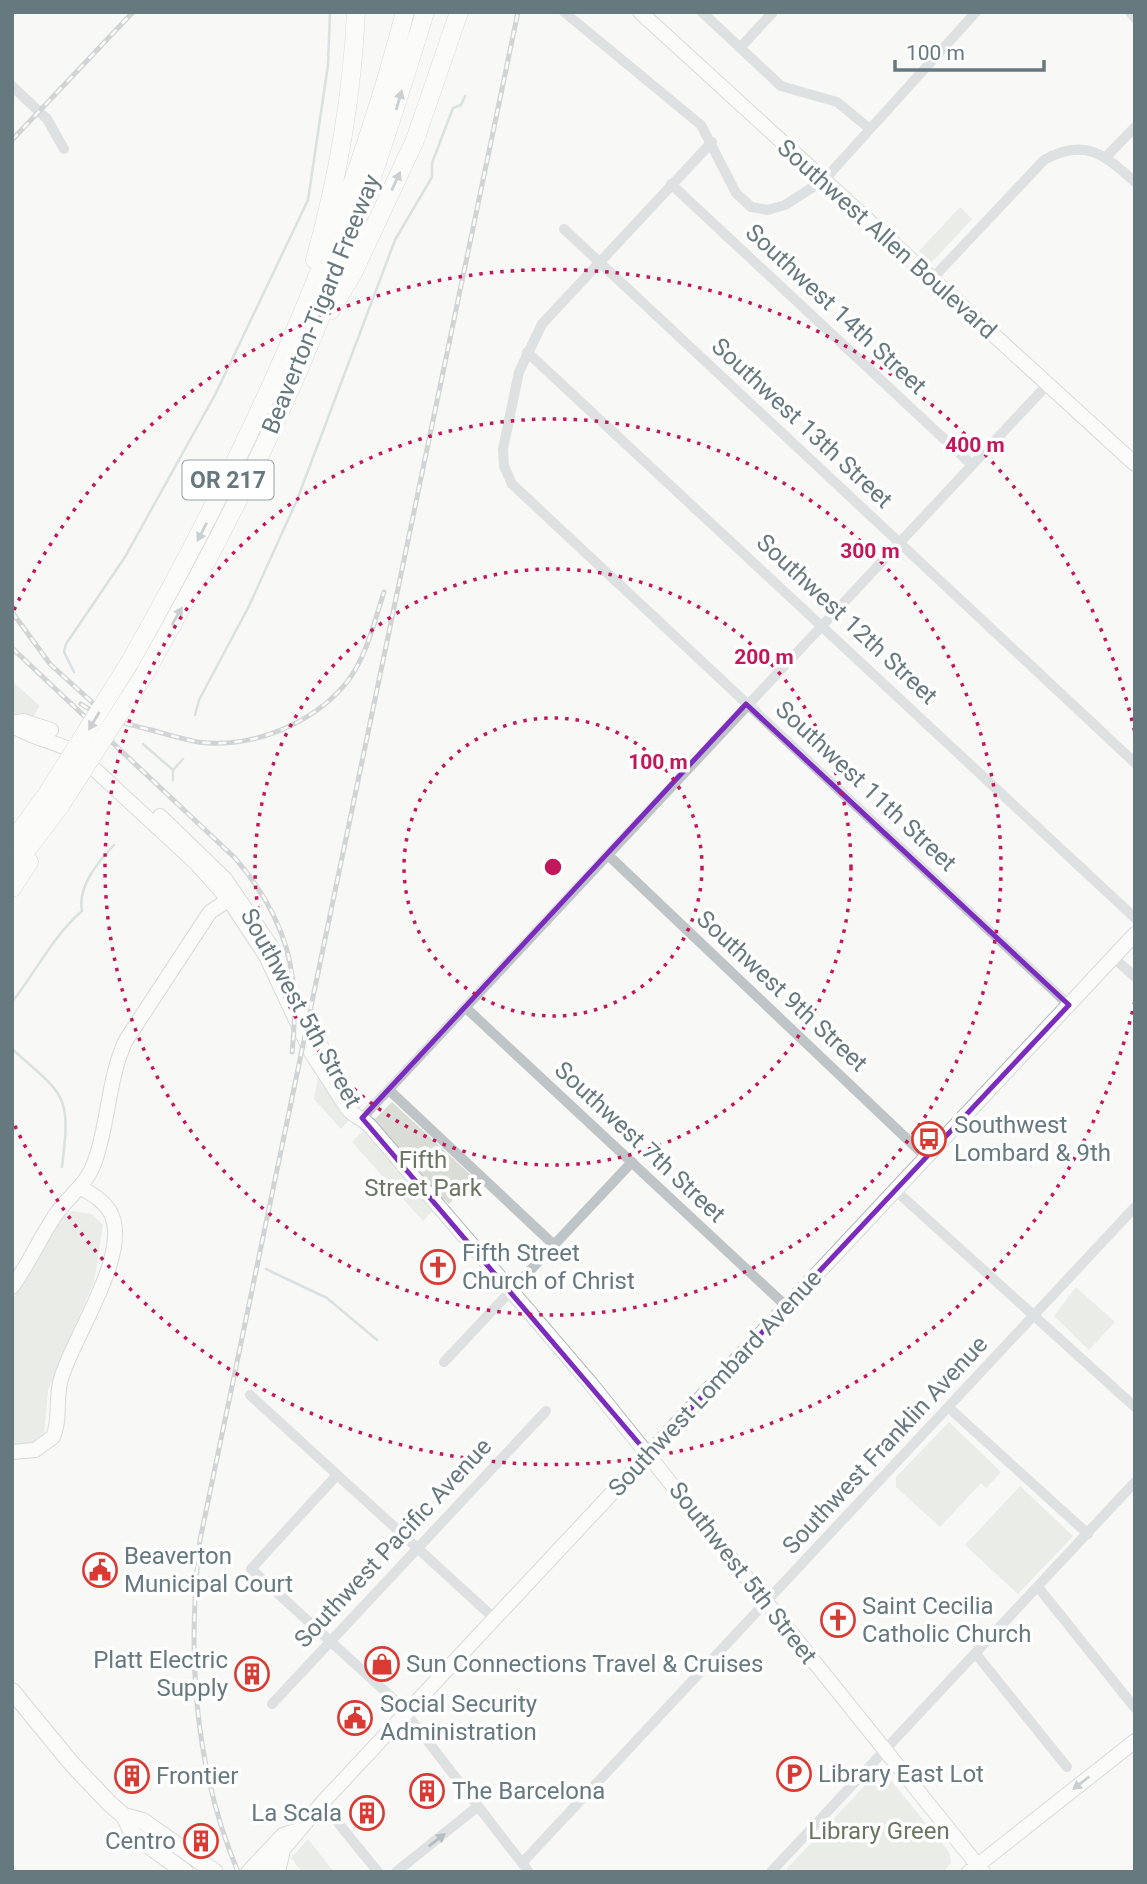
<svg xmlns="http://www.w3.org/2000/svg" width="1147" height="1884" viewBox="0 0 1147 1884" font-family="Roboto,sans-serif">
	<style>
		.green { fill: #d9ddd5 }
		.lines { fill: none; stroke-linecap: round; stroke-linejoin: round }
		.stream { stroke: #b6c5c7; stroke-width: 2.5 }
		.secondary-casing { stroke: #b0b8ba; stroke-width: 16 }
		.primary-casing { stroke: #b1b8ba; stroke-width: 18 }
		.highway-casing { stroke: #b3b8ba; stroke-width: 19 }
		.street { stroke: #bfc5c7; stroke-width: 10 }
		.secondary { stroke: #fff; stroke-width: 14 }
		.primary { stroke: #fff; stroke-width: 16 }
		.highway { stroke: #fff; stroke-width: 18 }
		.rail-casing { stroke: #9fa9ac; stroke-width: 5 }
		.rail { stroke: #fff; stroke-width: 2.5; stroke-dasharray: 8; stroke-linecap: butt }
		.highway-bridge-casing { stroke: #b3b8ba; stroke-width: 19; stroke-linecap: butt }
		.highway-bridge { stroke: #fff; stroke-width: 18 }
		.oneway { fill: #93a1a5 }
		.oneway2 { fill: #65797f }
		.marked { fill: none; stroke: #7b2cbf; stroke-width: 5; stroke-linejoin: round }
		.ring { fill: none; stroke: #c2185b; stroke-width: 3.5; stroke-dasharray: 3.5 7 }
		.labels { text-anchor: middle; stroke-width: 7; stroke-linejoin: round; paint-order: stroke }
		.shield { fill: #fff; stroke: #93a1a5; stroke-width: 2 }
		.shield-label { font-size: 23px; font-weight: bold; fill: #65797f }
		.street-label { font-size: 24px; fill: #65797f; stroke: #fff }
		.poi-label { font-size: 24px; fill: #65797f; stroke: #fff; text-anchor: start }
		.park-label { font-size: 24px; fill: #6b7763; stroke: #fff }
		.centre { fill: #c2185b; stroke: #fff; stroke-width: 3.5 }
		.ring-label { font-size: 21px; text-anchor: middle; font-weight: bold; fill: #c2185b; stroke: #fff; stroke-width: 7; stroke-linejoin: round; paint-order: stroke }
	</style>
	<rect width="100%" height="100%" fill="#f8f8f6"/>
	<path class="green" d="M960,207L972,219L931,263L919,251Z
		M12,681L40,706L31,720L12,716Z
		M320,1067L363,1105L341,1129L314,1099Z
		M392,1102L473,1177L449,1204L444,1199L423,1221L352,1142Z
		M72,1211L92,1214L103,1225L94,1282L48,1390L44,1436L40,1442L12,1449V1300L62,1218Z
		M1076,1287L1115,1322L1089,1350L1054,1316Z
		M949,1422L1001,1472L986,1488L981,1483L940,1527L896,1487V1477Z
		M1020,1486L1073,1536L1018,1594L965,1545Z
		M881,1768L949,1852L951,1862L944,1872H784Z
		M308,1839L333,1871L332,1872H302L291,1858Z"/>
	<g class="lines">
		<path class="stream" d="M74,672L64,652L66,644L125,557L216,393L308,200L328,65L330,12
			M195,715L199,700L249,606L297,500L395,240L432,177V163L453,108L461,105L465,96
			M143,744L173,770
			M173,780V770L183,759
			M12,1002C36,972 52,937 82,911C77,887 98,862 114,845
			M12,1049C66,1097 71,1094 62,1167
			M266,1269L327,1298L377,1340"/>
		<g class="secondary-casing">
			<path id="secondary" d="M640,12L1135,464
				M12,723L23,721L51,730
				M12,725C30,738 57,742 77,753L196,863L229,900L266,956L312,1054L347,1108C353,1116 362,1118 370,1126L591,1384L983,1872
				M160,816L225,879L275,952
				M304,1015L341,1083
				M12,1287C28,1265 39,1240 54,1217C68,1196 87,1185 95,1161C109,1121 108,1078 126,1040L210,912L236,895
				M12,1452L35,1450L53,1437C61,1419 55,1398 61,1379C72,1339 129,1257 112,1216C107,1203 94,1195 81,1188
				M248,1872L283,1835L296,1831
				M264,1872L322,1803L1135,934
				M969,1872L1135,1741"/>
		</g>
		<g class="primary-casing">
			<path id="primary" d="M12,1691L72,1764L109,1803L124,1816L143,1821L215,1872
				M124,1816L133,1834L185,1872
				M277,1872L281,1854"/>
		</g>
		<g class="highway-casing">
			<path id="highway" d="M315,260C338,178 352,98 356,12
				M331,310L353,273L415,140L459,12
				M130,662C246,456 345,242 405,12
				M144,675C192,590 238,505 278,416C338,286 383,149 425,12
				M12,842L47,794
				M12,869L60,806
				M12,888L29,862"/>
		</g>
		<path class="street" d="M564,12L701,125L736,193L751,207L768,210L785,205L824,180L976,12
			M702,12L781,86L837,102L870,129
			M1130,12L1135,18
			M740,48L773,12
			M12,86L47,119L64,149
			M712,142L542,324L519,372L503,449L504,466L512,484L1069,1005
			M1107,156L1135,127
			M671,184L972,465
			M564,229L1135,763
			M931,280L1044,160C1085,137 1105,155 1135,182
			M527,352L1135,918
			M608,855L926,1157
			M1113,957L1135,977
			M466,1008L786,1306
			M389,1090L554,1245
			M362,1118L1047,385
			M895,1190L1135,1407
			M444,1362L632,1162
			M250,1395L495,1619
			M948,1407L1088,1534
			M337,1475L251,1569L398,1703L529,1872
			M1038,1587L1135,1708
			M976,1654L1067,1767
			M272,1704L546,1411
			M322,1803L378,1872
			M522,1863L1135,1207
			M396,1872L477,1807
			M771,1872L1135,1482"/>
		<use href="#secondary" class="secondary"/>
		<use href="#primary" class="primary"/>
		<use href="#highway" class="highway"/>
		<g class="rail-casing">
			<path id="rail" d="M12,140L133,12
				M12,612L50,664L94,704
				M12,648L235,858C287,919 301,973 292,1052
				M81,704C102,718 126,724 151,730C166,734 182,739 198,742C252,749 313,724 347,682C367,656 374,622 384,592
				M238,1872C194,1767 187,1651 200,1540L518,12"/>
		</g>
		<use href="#rail" class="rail"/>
		<g class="highway-bridge-casing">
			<path id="highway-bridge" d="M47,794L130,662
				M60,806L144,675"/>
		</g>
		<use href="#highway-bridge" class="highway-bridge"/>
	</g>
	<defs><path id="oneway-solid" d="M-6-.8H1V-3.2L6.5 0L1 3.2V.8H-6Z" transform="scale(1.75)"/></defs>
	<g class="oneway">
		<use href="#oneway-solid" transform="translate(399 100) rotate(-74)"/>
		<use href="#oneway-solid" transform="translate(396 181) rotate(-65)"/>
		<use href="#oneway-solid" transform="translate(202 532) rotate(117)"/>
		<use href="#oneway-solid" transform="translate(177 616) rotate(-60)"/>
		<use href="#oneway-solid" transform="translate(94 721) rotate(121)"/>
		<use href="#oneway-solid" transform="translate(1081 1783) rotate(142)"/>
	</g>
	<use class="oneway2" href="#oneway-solid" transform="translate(437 1840) rotate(-38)"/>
	<path d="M0 0H1147V1884H0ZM746,704L1069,1005L648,1454L362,1118Z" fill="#f8f8f6" fill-opacity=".55" fill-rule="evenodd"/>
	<path class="marked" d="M746,704L1069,1005L648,1454L362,1118Z"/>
	<g class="ring">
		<circle cx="553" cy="867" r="149"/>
		<circle cx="553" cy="867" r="298"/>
		<circle cx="553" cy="867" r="448"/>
		<path d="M1135 1001A597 597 0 0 1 14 1124M14 610A597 597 0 0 1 1135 733"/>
	</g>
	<defs>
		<g id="bus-ring" transform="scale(1.75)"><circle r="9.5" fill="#fff" stroke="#d93b34" stroke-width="1.5"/><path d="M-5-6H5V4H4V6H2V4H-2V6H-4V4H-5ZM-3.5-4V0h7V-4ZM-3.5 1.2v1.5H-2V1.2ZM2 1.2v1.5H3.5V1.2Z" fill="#d93b34"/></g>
		<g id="church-ring" transform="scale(1.75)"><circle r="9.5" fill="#fff" stroke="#d93b34" stroke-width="1.5"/><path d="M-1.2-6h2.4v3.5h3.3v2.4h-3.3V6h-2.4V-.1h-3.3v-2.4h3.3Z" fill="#d93b34"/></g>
		<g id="civic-ring" transform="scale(1.75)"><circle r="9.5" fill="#fff" stroke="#d93b34" stroke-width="1.5"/><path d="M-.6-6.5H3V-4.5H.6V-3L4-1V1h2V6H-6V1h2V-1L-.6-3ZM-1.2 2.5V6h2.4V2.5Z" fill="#d93b34"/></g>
		<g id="shop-ring" transform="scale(1.75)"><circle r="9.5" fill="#fff" stroke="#d93b34" stroke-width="1.5"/><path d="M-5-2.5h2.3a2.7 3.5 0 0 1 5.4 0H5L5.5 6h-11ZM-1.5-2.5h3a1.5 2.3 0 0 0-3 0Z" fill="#d93b34"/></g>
		<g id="building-ring" transform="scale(1.75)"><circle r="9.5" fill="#fff" stroke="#d93b34" stroke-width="1.5"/><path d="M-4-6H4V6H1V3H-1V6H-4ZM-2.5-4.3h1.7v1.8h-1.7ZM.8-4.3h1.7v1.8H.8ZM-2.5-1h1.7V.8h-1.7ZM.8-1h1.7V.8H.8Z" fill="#d93b34"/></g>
		<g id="parking-ring" transform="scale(1.75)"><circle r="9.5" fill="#fff" stroke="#d93b34" stroke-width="1.5"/><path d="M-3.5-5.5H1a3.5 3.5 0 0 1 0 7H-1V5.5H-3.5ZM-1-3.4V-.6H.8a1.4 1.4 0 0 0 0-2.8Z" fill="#d93b34"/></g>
	</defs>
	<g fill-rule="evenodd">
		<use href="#bus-ring" x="929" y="1139"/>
		<use href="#church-ring" x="438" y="1267"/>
		<use href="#civic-ring" x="100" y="1570"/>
		<use href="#church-ring" x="838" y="1620"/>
		<use href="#shop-ring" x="382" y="1664"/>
		<use href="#building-ring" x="252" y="1674"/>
		<use href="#civic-ring" x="355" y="1718"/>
		<use href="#parking-ring" x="794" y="1774"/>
		<use href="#building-ring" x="132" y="1776"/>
		<use href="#building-ring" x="427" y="1791"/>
		<use href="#building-ring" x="367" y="1813"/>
		<use href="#building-ring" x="201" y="1841"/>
	</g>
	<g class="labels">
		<rect class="shield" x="182.5" y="460.5" width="91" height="39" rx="5"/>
		<g class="shield-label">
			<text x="228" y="488">OR 217</text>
		</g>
		<g class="street-label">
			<text transform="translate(887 239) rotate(42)" y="8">Southwest Allen Boulevard</text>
			<text transform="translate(321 304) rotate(-68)" y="8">Beaverton-Tigard Freeway</text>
			<text transform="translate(836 309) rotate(43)" y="8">Southwest 14th Street</text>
			<text transform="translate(802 423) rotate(43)" y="8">Southwest 13th Street</text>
			<text transform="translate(847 619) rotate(43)" y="8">Southwest 12th Street</text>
			<text transform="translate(866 786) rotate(43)" y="8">Southwest 11th Street</text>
			<text transform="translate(782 991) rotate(43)" y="8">Southwest 9th Street</text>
			<text transform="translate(301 1008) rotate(61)" y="8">Southwest 5th Street</text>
			<text transform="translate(640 1142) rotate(43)" y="8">Southwest 7th Street</text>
			<text transform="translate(715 1383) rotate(-47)" y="8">Southwest Lombard Avenue</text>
			<text transform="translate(885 1445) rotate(-47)" y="8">Southwest Franklin Avenue</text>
			<text transform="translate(393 1543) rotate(-47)" y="8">Southwest Pacific Avenue</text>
			<text transform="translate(743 1573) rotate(52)" y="8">Southwest 5th Street</text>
		</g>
		<g class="poi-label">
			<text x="954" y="1133">Southwest<tspan x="954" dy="28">Lombard &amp; 9th</tspan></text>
			<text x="462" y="1261">Fifth Street<tspan x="462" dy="28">Church of Christ</tspan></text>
			<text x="124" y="1564">Beaverton<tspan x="124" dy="28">Municipal Court</tspan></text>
			<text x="862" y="1614">Saint Cecilia<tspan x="862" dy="28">Catholic Church</tspan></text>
			<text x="228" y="1668" text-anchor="end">Platt Electric<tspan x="228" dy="28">Supply</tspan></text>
			<text x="406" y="1672">Sun Connections Travel &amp; Cruises</text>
			<text x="380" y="1712">Social Security<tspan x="380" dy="28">Administration</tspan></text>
			<text x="818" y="1782">Library East Lot</text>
			<text x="156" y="1784">Frontier</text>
			<text x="452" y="1799">The Barcelona</text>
			<text x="342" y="1821" text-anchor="end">La Scala</text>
			<text x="176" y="1849" text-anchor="end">Centro</text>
		</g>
		<g class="park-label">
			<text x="423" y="1168">Fifth<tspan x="423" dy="28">Street Park</tspan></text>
			<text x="879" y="1839">Library Green</text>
		</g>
	</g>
	<circle cx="553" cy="867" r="10" class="centre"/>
	<g class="ring-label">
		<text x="975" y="452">400 m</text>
		<text x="870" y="558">300 m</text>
		<text x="764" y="664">200 m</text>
		<text x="658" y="769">100 m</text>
	</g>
	<rect width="1147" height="1884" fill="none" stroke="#65797f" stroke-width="28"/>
	<path d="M895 60v10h149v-10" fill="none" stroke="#65797f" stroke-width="3.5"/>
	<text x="906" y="60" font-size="21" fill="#65797f" stroke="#ffffff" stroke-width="5" paint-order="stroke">100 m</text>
</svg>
